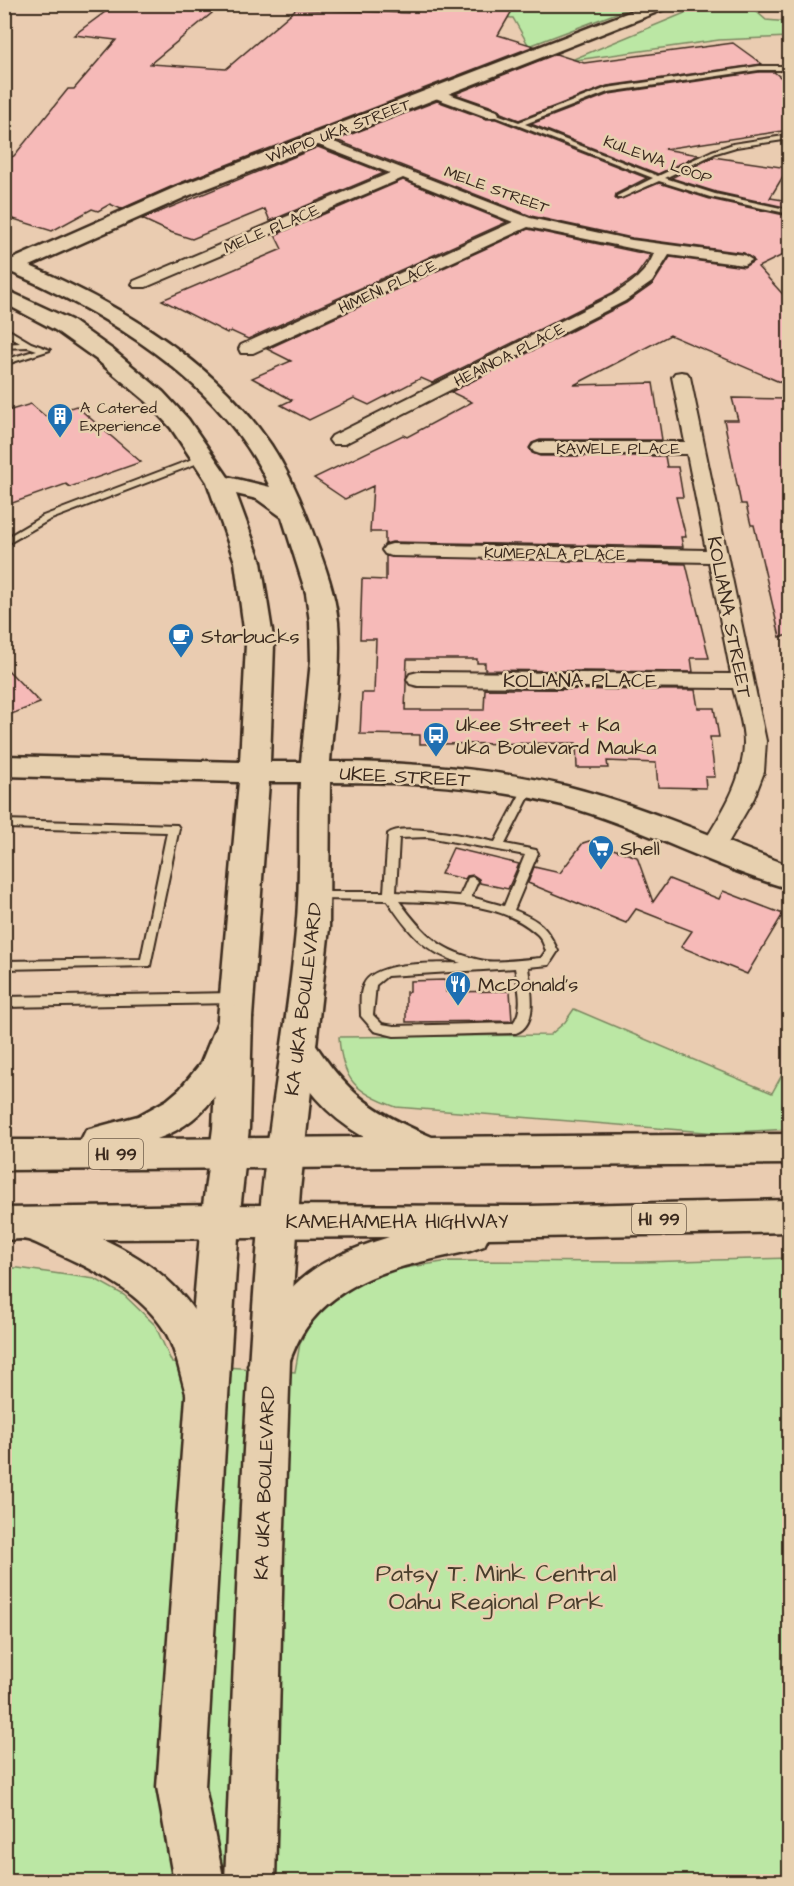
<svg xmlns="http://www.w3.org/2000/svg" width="794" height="1886" viewBox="0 0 794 1886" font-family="'Architects Daughter',sans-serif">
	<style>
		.green { fill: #bbe7a4; stroke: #7b8861; stroke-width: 1.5 }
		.building { fill: #f6bab8; stroke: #3b2a1e; stroke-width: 1.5 }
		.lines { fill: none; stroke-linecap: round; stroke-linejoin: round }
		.lane-casing { stroke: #3b2a1e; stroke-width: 4 }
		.street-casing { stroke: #3b2a1e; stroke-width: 4 }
		.secondary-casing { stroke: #3b2a1e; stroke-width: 5 }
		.primary-casing { stroke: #3b2a1e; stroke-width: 5 }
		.lane { fill: #e7d0af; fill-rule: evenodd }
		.street { fill: #e7d0af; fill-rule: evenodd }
		.secondary { fill: #e7d0af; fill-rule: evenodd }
		.primary { fill: #e7d0af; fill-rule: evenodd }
		.labels { text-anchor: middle; stroke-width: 5; stroke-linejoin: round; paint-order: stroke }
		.far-street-label { font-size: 16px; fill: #3b2a1e; stroke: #e7d0af }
		.far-poi-label { font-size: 16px; fill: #3b2a1e; stroke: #e7d0af; text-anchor: start }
		.shield { fill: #e7d0af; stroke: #6f5c4a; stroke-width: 1.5 }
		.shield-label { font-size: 18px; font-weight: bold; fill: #3b2a1e }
		.street-label { font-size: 20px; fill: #3b2a1e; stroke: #e7d0af }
		.poi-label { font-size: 20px; fill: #3b2a1e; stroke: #e7d0af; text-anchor: start }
		.near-park-label { font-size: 24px; fill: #483d2b; stroke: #e7d0af }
	</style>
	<rect width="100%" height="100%" fill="#eaccb1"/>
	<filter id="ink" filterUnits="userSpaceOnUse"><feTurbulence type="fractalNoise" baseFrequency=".0167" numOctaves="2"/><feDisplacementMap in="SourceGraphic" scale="12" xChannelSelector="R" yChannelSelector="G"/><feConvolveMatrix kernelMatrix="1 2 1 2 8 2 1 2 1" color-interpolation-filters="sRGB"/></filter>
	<g filter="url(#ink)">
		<path class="green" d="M461,4L512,8L528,6L549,9L569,6L638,5L529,46L513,18L301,5Z
			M704,5H749L766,20L789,22V37L719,40L569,61Z
			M574,1009L772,1093L789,1062V1129L718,1133L396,1107C357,1093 342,1081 339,1037L550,1035L565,1022Z
			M789,1258V1881H5L4,1268H18L95,1279L124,1295L155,1325L172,1363L295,1372L300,1343L316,1313L344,1289L385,1271L449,1261L641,1262Z"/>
		<path class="building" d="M116,4H223L150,64L226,69L296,9L408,13L409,4H516L498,35L534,46L175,185L121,209L110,204L98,211L92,209L52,231L4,216V160L14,156L68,89H74L116,40L74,35Z
			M733,43L762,64L607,86L519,120L501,113L498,109L455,94L556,54L584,63Z
			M759,72H774L789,84V130L664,149L699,155L658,174L531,124L609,94Z
			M437,101L486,119H496L647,178L616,194L615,198L617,200L659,183L710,199L789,216V252L758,267L789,301V386L670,335L574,385L653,383L662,440H540L532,443L529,448L532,453L540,456H665L667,467H678L683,497H676L686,537H681L683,547L392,542L385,544V532H370L373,486L345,499L314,478L403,435L407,437L472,402L451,392L626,303L653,284L670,257L744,267L754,261L744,253L632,238L531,216L336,140Z
			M318,147L384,173L270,221L265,209L192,239L170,232L142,219Z
			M713,157L788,168L770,198L789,201V208L716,192L671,178Z
			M403,180L507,222L248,339L231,331L227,333L162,300L282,249L275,235Z
			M528,229L651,255L636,276L612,293L432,383L421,378L369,405L354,398L309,420L281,405L292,400L252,378L291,361L267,349Z
			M732,398L789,399V635L780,637L754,525H751L746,504H741L724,420H738Z
			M31,404L45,416L76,406L141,462L70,487L66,484L4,506V412Z
			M386,556L686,564L709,658H691L693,672L485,670V663H477V659H407L405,710H484L485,689L695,690L698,708H714L719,737H710L715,777H705L706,788L658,787L656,763L607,761L608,768H577L576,743L420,744V735L360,734L362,693H374L376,639H360L362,579L386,580Z
			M4,666L40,703L4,717Z
			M589,841L637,857L653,902L669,879L719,899L723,891L783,914L747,974L681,947L692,931L636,909L626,923L528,883L534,867L560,873L583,843Z
			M453,848L519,864L508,889L480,883L479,879L473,875L467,876L465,879L441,874Z
			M445,980L446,992L510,991L512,1021L406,1022V992H410V981Z"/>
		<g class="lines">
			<g class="lane-casing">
				<path id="lane" d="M759,66H790V70H759L608,92L525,124L658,176L712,151L733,144L790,135V139L736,147L716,153L665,178L715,194L790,210V214L710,197L659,181L621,198H617V196L653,178L489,114L494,113L519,122L607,88Z
					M4,327L31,343L50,350L4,365V360L37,350L28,347L4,348V344L20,343L4,333Z
					M203,455L207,458L206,460L49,520L4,546V539L43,516Z
					M529,783L534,787L505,844L536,850L538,853L514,910C539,920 547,927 558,951L549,965L528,967C530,986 540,1024 516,1033L394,1036L374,1031L361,1016C361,1006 359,993 364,984C375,960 437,964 461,963C422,951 409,932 387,900L316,899L310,895L312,892H384L388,834C402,821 475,838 495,842L524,787ZM428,837L525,855L504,906L471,897L478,881L472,877L468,878L460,896L396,892L399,838ZM399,901C445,903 501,901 537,934C542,938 544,946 546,951L541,958C529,959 495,963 485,961C441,952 425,936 399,901ZM515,968C518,986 525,1008 513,1023L394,1026L382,1024L373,1015L376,985L387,976Z
					M4,820L177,825L179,828L150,966L4,969V961L141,959L167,832L4,828Z
					M234,993L238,995L240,998L238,1001L234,1003L4,1007V997Z"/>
			</g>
			<g class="street-casing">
				<path id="street" d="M435,89L497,111L499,114L497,117H487L430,96L428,93L430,90Z
					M316,135L530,218L632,240L744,255L752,260L744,265L669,255L652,282L625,301L344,444H332L329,440L332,436L613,295C631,284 647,273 654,253L528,227L253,353H241L239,349L241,345L513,222L403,178L146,287H134L132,284L134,281L390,173L311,142L309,139L311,136Z
					M681,372L687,373L690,377L766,741L764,772L754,798L721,855L712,857L703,855L700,849C720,815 743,783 744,743C744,725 737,705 733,688L418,686L410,684L407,679L410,674L418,672L731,674L709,562L392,556L385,554L382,550L385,546L392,544L706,550L687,454H540L534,452L531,448L534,444L540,442H685L672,377L675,373Z"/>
			</g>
			<g class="secondary-casing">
				<path id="secondary" d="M650,4H672L670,7L190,195L30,266C121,305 215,362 271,445C290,474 304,507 315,539C325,566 335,593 338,622C342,669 333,716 330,762C409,762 489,768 566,786C641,805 717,839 790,866V889C712,867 640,826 562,805C486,786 407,782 330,782L329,928L300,1190L292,1306L283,1553L275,1882H225C234,1664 241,1446 259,1228C266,1129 287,1031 296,931C301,882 298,831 300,782H269L252,1018L249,1128L239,1221L228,1397L205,1787L224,1882H174L157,1787L186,1397L201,1221L213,1128L218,1018L239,782L4,776V756L240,762L246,644L235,562L207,482L171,428L147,402L97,360L55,330L4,303V289L71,320L113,350L163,392L188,419L228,477L270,487C223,384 113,317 13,273L4,276V256L13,259L176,187ZM236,494L257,499L282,517L306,593L310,622L311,660L301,762H270L274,644L261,562Z"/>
			</g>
			<g class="primary-casing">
				<path id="primary" d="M235,1005L247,1009L252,1018C234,1071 213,1119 157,1139L364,1137C325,1115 303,1086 282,1047L287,1038L299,1034L311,1038C347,1094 371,1111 432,1137L790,1134V1164L4,1170V1140H81L86,1130L138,1116L167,1100L180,1089L201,1063L223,1009Z
					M790,1200V1232L488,1238L484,1246L470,1251C410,1264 344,1274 306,1328C295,1343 290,1362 282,1379L268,1384L254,1379L248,1366C281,1284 304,1264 389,1237L103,1239C150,1261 189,1290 210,1340C218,1358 222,1378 228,1397L222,1410L207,1416L192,1410C181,1385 179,1355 165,1331C141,1293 97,1271 57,1253C48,1249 38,1243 28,1240C21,1238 12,1240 4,1240V1208L220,1205L529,1206Z"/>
			</g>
			<use href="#lane" class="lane"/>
			<use href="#street" class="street"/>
			<use href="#secondary" class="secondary"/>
			<use href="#primary" class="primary"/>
		</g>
	</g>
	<defs>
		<g id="building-pin" transform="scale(1.35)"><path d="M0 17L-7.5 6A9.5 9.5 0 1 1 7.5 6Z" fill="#1f6fb2" stroke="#e7d0af"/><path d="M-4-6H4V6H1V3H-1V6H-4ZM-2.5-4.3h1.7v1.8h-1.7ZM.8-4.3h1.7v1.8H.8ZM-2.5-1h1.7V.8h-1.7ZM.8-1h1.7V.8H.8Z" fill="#fff"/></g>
		<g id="cafe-pin" transform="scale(1.35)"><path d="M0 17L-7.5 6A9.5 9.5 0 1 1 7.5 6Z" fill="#1f6fb2" stroke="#e7d0af"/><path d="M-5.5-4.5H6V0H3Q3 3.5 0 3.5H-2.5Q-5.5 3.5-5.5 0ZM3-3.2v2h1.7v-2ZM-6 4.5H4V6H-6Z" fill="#fff"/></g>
		<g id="bus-pin" transform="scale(1.35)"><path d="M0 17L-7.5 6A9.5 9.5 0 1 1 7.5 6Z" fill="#1f6fb2" stroke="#e7d0af"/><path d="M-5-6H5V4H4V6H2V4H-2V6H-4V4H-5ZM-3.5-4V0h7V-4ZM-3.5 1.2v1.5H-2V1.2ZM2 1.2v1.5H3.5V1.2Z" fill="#fff"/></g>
		<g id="supermarket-pin" transform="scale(1.35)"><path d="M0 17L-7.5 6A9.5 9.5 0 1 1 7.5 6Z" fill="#1f6fb2" stroke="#e7d0af"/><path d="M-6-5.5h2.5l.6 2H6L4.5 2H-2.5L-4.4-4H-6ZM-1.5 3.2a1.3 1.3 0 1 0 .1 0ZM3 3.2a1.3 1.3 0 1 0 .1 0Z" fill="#fff"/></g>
		<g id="restaurant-pin" transform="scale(1.35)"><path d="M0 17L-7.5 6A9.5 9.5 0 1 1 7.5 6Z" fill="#1f6fb2" stroke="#e7d0af"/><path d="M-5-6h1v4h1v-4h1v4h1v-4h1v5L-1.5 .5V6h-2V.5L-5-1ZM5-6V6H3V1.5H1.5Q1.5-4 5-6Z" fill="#fff"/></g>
	</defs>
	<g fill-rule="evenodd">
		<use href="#building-pin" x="60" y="416"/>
		<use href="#cafe-pin" x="181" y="636"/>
		<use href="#bus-pin" x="436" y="735"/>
		<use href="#supermarket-pin" x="601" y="848"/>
		<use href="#restaurant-pin" x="458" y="984"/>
	</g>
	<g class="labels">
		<g class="far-street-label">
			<text transform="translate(338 130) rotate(-21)" y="6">WAIPIO UKA STREET</text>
			<text transform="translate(658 159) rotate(20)" y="6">KULEWA LOOP</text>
			<text transform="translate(497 189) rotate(20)" y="6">MELE STREET</text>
			<text transform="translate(271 228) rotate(-23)" y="6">MELE PLACE</text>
			<text transform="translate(387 286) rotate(-25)" y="6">HIMENI PLACE</text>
			<text transform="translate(509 354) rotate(-27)" y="6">HEAINOA PLACE</text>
			<text x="618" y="454">KAWELE PLACE</text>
			<text transform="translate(555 553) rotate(1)" y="6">KUMEPALA PLACE</text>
		</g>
		<g class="far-poi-label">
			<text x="80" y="413">A Catered<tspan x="80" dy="18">Experience</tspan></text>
		</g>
		<g class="shield">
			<rect x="89" y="1139" width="54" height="30" rx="4.5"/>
			<rect x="632" y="1204" width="54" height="30" rx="4.5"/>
		</g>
		<g class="shield-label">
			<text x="116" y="1160">HI 99</text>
			<text x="659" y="1225">HI 99</text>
		</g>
		<g class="street-label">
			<text transform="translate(730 617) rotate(79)" y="7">KOLIANA STREET</text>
			<text x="580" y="687">KOLIANA PLACE</text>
			<text transform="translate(405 776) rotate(3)" y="7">UKEE STREET</text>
			<text transform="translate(303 999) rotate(-83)" y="7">KA UKA BOULEVARD</text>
			<text x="397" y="1228">KAMEHAMEHA HIGHWAY</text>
			<text transform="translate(264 1483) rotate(-88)" y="7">KA UKA BOULEVARD</text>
		</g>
		<g class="poi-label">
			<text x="201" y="643">Starbucks</text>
			<text x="456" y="731">Ukee Street + Ka<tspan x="456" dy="23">Uka Boulevard Mauka</tspan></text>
			<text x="620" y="855">Shell</text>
			<text x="478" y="991">McDonald's</text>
		</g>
		<g class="near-park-label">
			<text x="496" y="1581">Patsy T. Mink Central<tspan x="496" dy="28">Oahu Regional Park</tspan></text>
		</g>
	</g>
	<rect width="794" height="1886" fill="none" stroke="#e7d0af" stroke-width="24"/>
	<rect x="12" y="12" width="770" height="1862" fill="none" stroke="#3b2a1e" stroke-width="2" filter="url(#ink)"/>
</svg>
